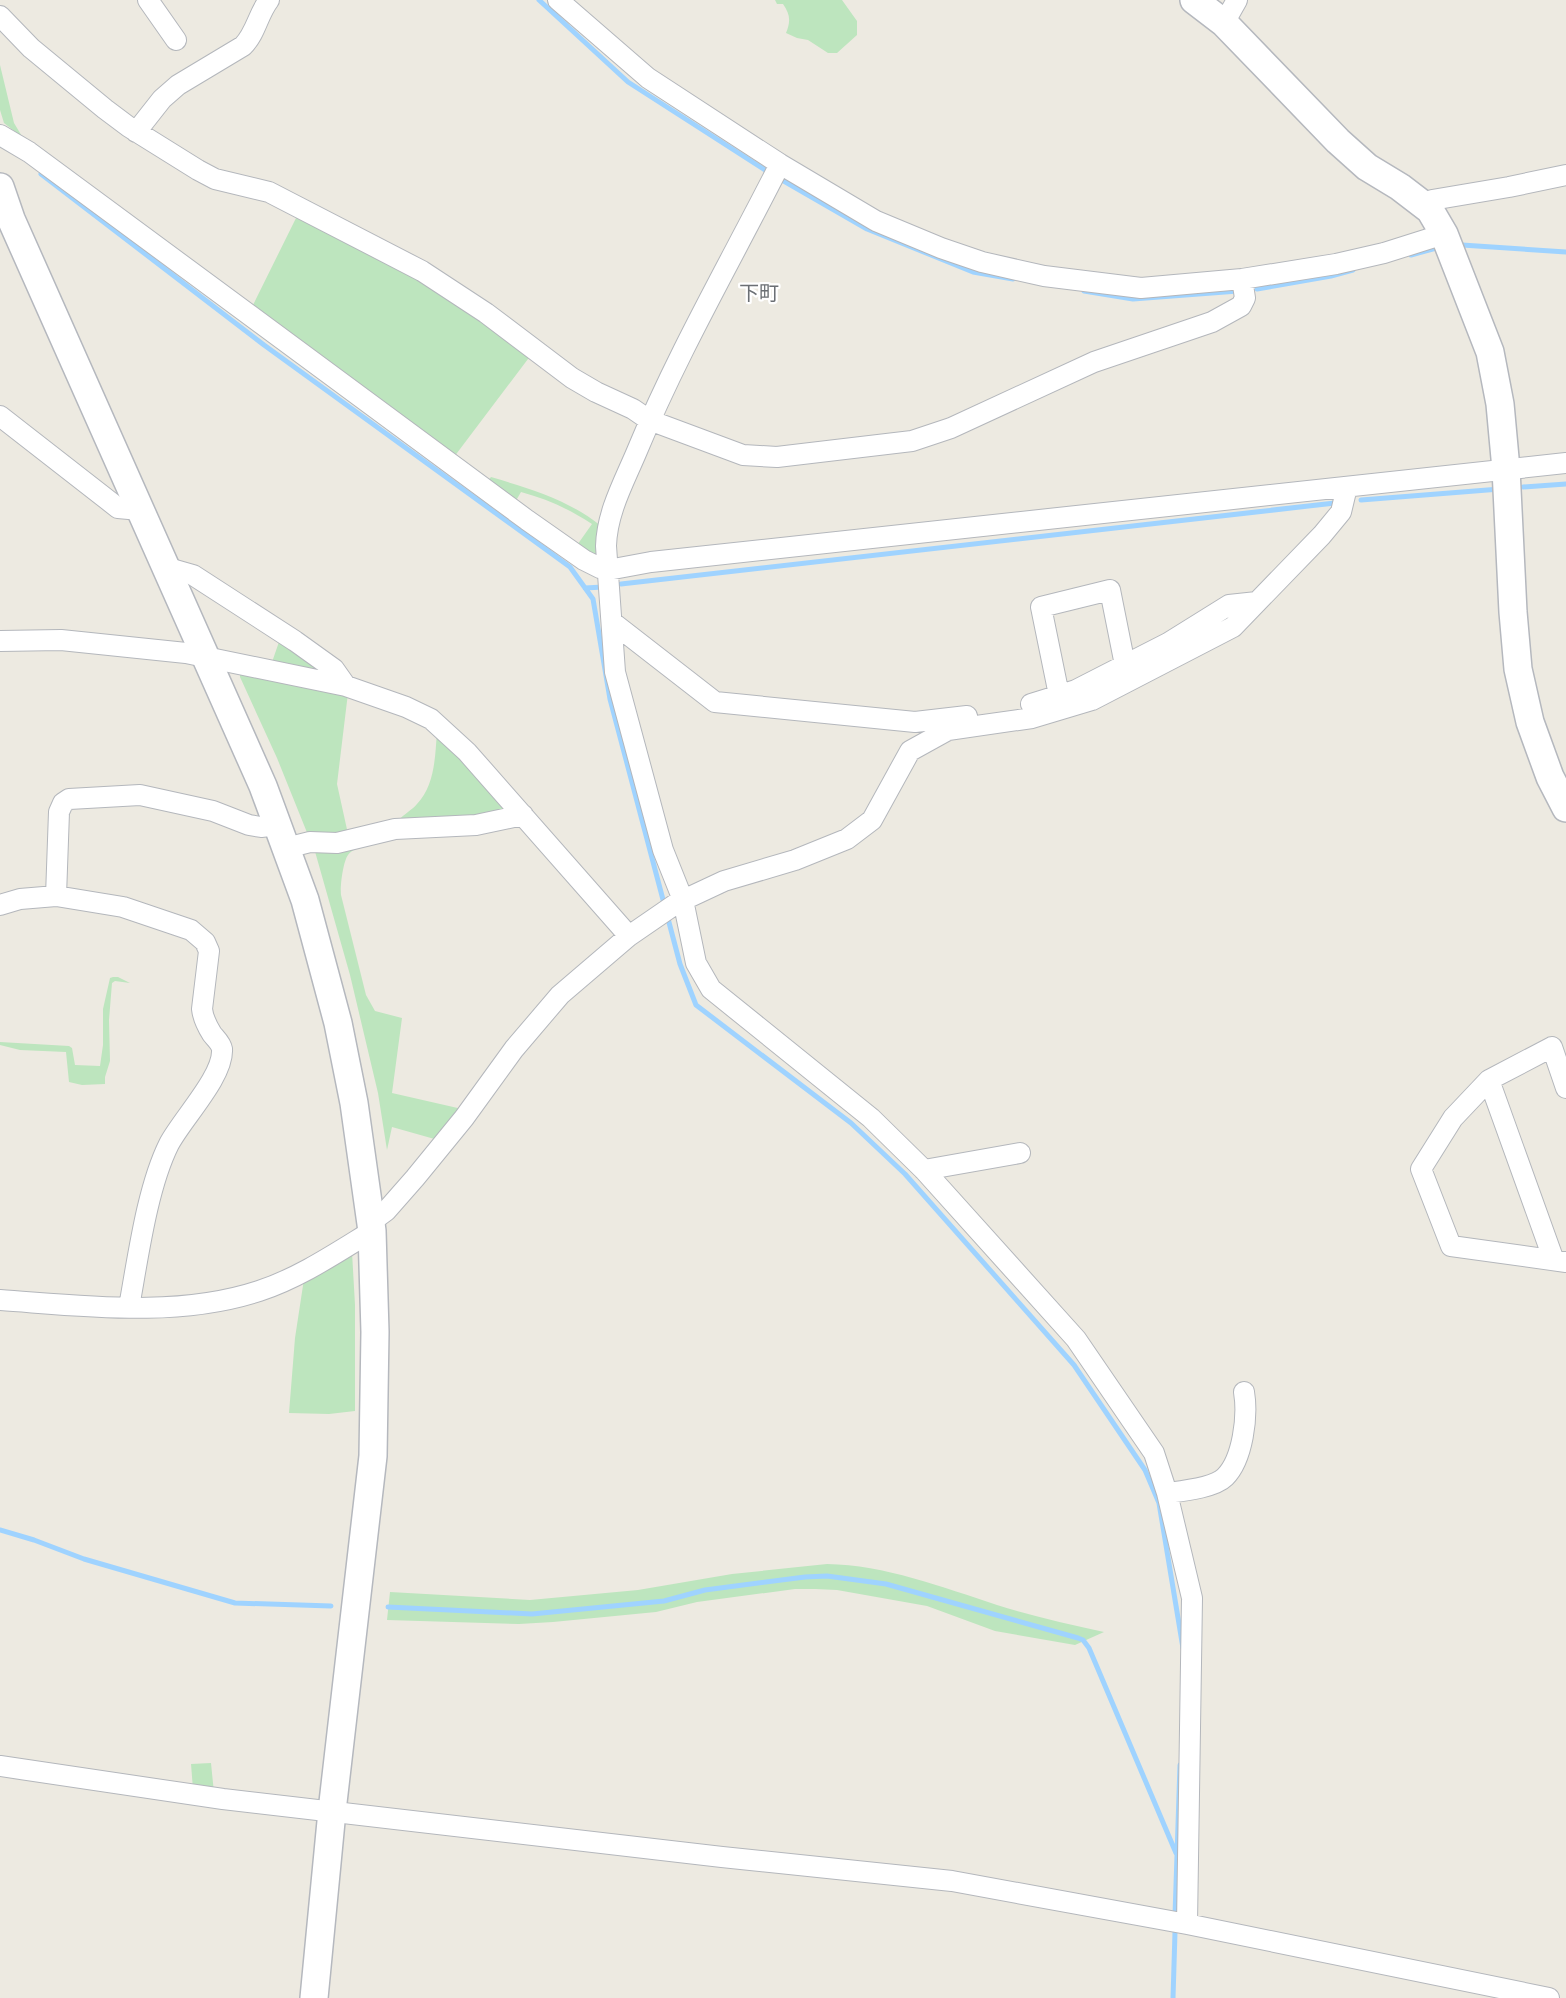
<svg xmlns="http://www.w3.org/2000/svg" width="1566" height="1998" viewBox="0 0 1566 1998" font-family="Figtree,'Noto Sans JP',sans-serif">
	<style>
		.green { fill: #bde5be }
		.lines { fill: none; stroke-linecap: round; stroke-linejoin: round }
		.stream { stroke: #9fd3ff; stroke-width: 5 }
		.street-casing { stroke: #b4b7bc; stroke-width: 22 }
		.secondary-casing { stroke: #b5b8be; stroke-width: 30 }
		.street { stroke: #fff; stroke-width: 20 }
		.secondary { stroke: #fff; stroke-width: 27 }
		.labels { text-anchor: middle; stroke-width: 4.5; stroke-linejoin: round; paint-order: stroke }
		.neighbourhood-label { font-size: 20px; fill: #6b6f74; stroke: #fff }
	</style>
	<rect width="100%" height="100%" fill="#edeae1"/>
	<path class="green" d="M775,0H842L857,21V35L837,53H828L808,40L797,38L786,33C791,21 790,14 783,4H777Z
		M0,65L14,123L23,138L4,123L0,110Z
		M299,212L424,277L531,355L454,457L253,305Z
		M491,477C531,489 569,500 601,526L597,554L593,557L575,548L592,524C569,509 547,499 521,492L514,504L486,483Z
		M280,639L326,675L271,665Z
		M240,674L348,693L337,784L348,834L308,835L277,758L240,677Z
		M437,732L508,808L501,814L399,820C404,814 412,810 417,804C435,785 435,757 437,732Z
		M487,832L480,834C453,835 365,834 348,855C343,862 340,886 341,895L366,995L375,1011L402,1018L392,1093L462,1109L438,1140L392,1127L387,1150L378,1093L350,975L314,848L378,838Z
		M113,977H118L130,983L115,981L112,983L109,1020L110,1061L105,1077V1084L82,1085L69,1082L66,1052L20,1050L0,1045V1042L69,1046L72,1048L75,1065L100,1066L103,1045V1009L110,978Z
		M352,1252L355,1305V1411L329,1414L289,1413L295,1338L304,1279Z
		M827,1564C885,1565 942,1587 997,1605C1032,1616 1067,1624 1104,1632L1075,1645L995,1631L927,1606L837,1590L815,1589H795L697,1602L656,1612L553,1622L519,1624L387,1620L390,1592L530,1600L638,1590L732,1574Z
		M211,1763L214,1793L193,1789L191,1764Z"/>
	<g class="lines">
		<path class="stream" d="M539,0L628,82L765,170
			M41,174L264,345L570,567L593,599L610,699L680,964L696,1005L851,1123L905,1174L1074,1365L1145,1470L1159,1503L1183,1648
			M782,180L867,229L973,272L1013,279
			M1462,245L1566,252
			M1411,255L1440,247
			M1257,289L1331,276L1353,270
			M1084,291L1133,299L1238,291
			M1523,487L1566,484
			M1361,500L1500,489
			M621,584L1335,503
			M585,588L603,587
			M0,1530L34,1540L84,1559L235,1603L331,1606
			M388,1607L532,1614L664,1601L705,1590L805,1577L827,1576L886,1584L1078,1638L1083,1640L1089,1648L1176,1853
			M1175,1915L1180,1765
			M1173,1998L1175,1932"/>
		<g class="street-casing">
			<path id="street" d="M148,0L176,40
				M558,0L648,78L780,164L876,221L941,248L982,262L1044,276L1141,288L1242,279L1336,264L1384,253L1444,234
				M0,16L31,48L105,109L129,127L198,170L215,179L269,192L422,271L486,313L572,378L596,392L633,409L649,420L743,455L777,457L912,441L951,428L1094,362L1212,322L1241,306L1245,298L1242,279
				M1224,23L1237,0
				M136,132L162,99L178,85L243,46C256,33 258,14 269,0
				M0,135L29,152L527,520L584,560L600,568L608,570L651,562L1566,463
				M780,164C732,259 678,352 637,451C624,482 607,512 606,546L615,672L663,850L683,900L696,963L711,989L871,1118L924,1170L1076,1339L1154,1453L1167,1493L1192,1598L1187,1924
				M1423,205L1432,200L1509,187L1566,175
				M0,416L118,508L140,510
				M165,567L193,575L295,641L334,669L346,686
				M612,622L715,702L915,722L967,716
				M0,641L61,640L186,653L346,686L406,707L431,719L467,752L629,936
				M1059,695L1041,607L1110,590L1125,665
				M1031,704L1076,690L1168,643L1229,605L1257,602
				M286,848L310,842L337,843L395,829L476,825L523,815
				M56,896L59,812L63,803L69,799L140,795L213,811L249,825L261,827L278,825
				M0,905L20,899L56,896L123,907L191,930L205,942L209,951L202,1009C203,1018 207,1026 212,1034C216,1039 221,1043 222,1049C224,1076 182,1119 169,1144C147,1188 138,1258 129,1307
				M1489,1080L1553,1258
				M1566,1088L1552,1047L1489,1080L1453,1118L1421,1169L1451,1246L1566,1262
				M924,1170L1020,1153
				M371,1222L386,1211L415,1178L464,1118L514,1049L560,995L629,936L677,903L724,881L795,860L847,839L872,820L910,751L948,730L1032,718L1092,700L1233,627L1322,535L1341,512L1347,487
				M0,1300C85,1306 177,1318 259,1291C299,1278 336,1253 372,1231
				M1167,1493C1182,1491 1214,1488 1225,1477C1243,1459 1248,1416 1244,1392
				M0,1766L223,1799L722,1857L952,1881L1187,1924L1549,1998"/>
		</g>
		<g class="secondary-casing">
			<path id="secondary" d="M1194,0L1224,23L1338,141L1367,167L1400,187L1430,210L1444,234L1490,352L1500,404L1506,469L1513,612L1518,669L1530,722L1550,777L1566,808
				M0,187L11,219L263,786L305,900L338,1023L354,1103L372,1231L375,1332L373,1456L332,1811L314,1998"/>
		</g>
		<use href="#street" class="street"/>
		<use href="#secondary" class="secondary"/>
	</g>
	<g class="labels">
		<g class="neighbourhood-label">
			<text x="759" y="300">下町</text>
		</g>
	</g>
</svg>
